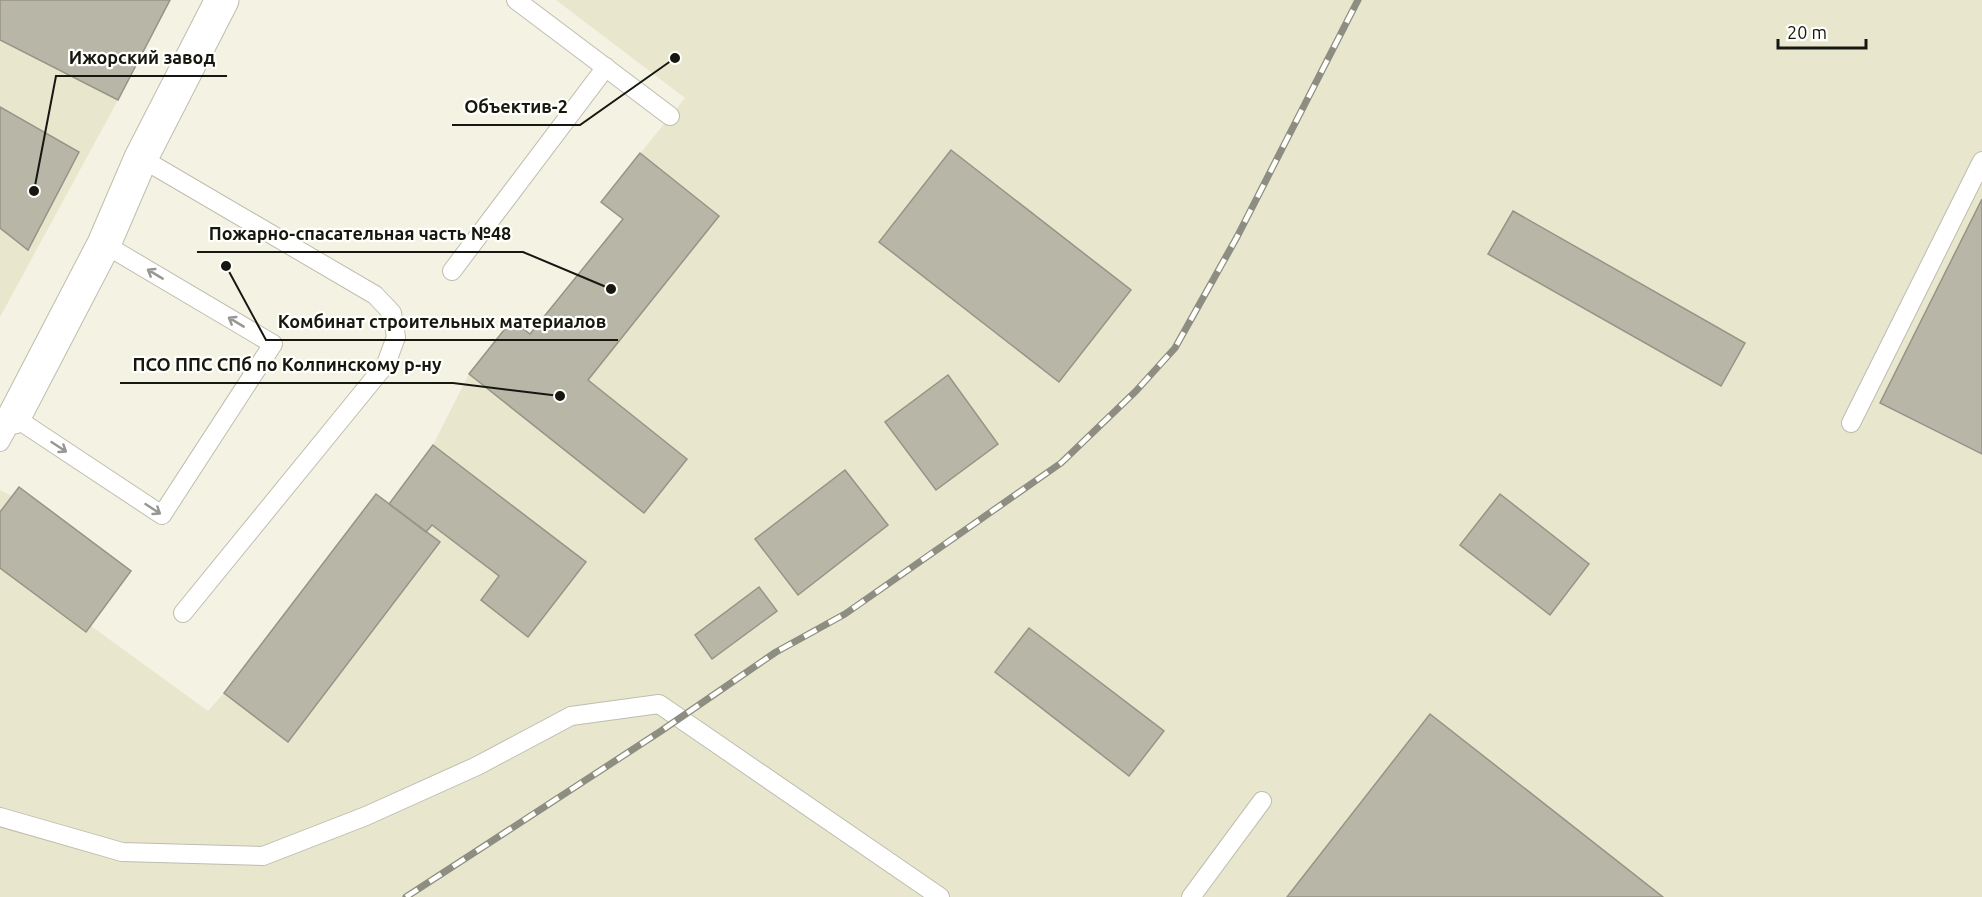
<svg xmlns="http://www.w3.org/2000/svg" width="1982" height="897" viewBox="0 0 1982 897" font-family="Ubuntu,sans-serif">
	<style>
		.built { fill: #e9e6ce }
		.building { fill: #b8b6a7; stroke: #969486; stroke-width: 1.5 }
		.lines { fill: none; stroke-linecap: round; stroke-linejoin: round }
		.service-casing { stroke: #bfbdae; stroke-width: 20 }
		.minor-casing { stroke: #bfbdae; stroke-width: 35 }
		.service { stroke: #fff; stroke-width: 18 }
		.minor { stroke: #fff; stroke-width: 33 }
		.rail-casing { stroke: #8e8d81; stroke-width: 7 }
		.rail { stroke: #fffffb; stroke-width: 4.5; stroke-dasharray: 14; stroke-linecap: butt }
		.oneway { stroke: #979794 }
		.leader { fill: none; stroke: #171711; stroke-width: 2 }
		.callout-dot { fill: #171711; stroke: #fffffb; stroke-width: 2 }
		.callout-label { font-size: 18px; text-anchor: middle; font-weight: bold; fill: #171711; stroke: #fffffb; stroke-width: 4.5; stroke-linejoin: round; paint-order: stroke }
	</style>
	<rect width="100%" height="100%" fill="#f4f2e2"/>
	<path class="built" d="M0,0H170L118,100L0,317Z
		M556,0H1982V897H0V490L12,496L19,487L131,571L91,626L208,711L224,693L376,494L389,503L433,445L469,374L512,320L530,334L622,219L601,202L685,98Z"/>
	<path class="building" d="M0,0H170L118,100L0,40Z
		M0,107L79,152L28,250L0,228Z
		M951,150L1131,290L1059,382L879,242Z
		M640,153L719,216L588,380L687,459L644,513L469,374L512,320L530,334L623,219L601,202Z
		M1982,199V454L1880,403Z
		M1513,211L1745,343L1721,386L1488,254Z
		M948,375L998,444L936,490L885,422Z
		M433,445L586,562L528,637L481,600L499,576L432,525L426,532L389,504Z
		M845,470L888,525L798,595L755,539Z
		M19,487L131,571L86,632L0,568V512Z
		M376,494L440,542L288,742L224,693Z
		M1500,494L1589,564L1550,615L1460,545Z
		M759,587L777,611L712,659L695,635Z
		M1029,628L1164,731L1129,776L995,672Z
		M1430,714L1663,897H1287Z"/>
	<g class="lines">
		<g class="service-casing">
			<path id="service" d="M516,0L670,116
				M141,158L375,295L392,313L396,337L386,364L183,613
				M452,271L606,67
				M1851,423L1982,161
				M0,442L14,417L162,515L273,344L104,244
				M0,817L122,852L263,856L366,816L477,766L571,716L659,704L940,897
				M1191,897L1262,801"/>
		</g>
		<g class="minor-casing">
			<path id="minor" d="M14,417L104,244L141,158L222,0"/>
		</g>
		<use href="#service" class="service"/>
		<use href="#minor" class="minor"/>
		<g class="rail-casing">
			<path id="rail" d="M406,897L661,731L776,652L845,614L1061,463L1136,391L1175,348L1237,237L1358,0"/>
		</g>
		<use href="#rail" class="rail"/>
	</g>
	<defs><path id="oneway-shaft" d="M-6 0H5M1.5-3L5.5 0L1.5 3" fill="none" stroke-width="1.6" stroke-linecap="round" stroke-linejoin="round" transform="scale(1.5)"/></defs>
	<g class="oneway">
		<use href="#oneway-shaft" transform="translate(155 274) rotate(-149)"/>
		<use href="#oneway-shaft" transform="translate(236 322) rotate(-149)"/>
		<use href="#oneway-shaft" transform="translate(59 447) rotate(33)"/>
		<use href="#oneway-shaft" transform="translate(153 509) rotate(33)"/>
	</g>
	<path class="leader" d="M34 191L56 76H227M675 58L580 125H452M611 289L523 252H197M226 266L266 340H618M560 396L453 383H120"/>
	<g class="callout-dot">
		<circle cx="34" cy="191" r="6"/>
		<circle cx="675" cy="58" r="6"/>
		<circle cx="611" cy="289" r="6"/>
		<circle cx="226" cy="266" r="6"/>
		<circle cx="560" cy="396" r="6"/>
	</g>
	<g class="callout-label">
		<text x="142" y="64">Ижорский завод</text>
		<text x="516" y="113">Объектив-2</text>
		<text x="360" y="240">Пожарно-спасательная часть №48</text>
		<text x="442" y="328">Комбинат строительных материалов</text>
		<text x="287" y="371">ПСО ППС СПб по Колпинскому р-ну</text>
	</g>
	<path d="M1778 39v9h88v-9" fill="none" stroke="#171711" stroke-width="3"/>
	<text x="1787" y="39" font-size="18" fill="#171711" stroke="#fffffb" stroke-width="4.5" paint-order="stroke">20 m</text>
</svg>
